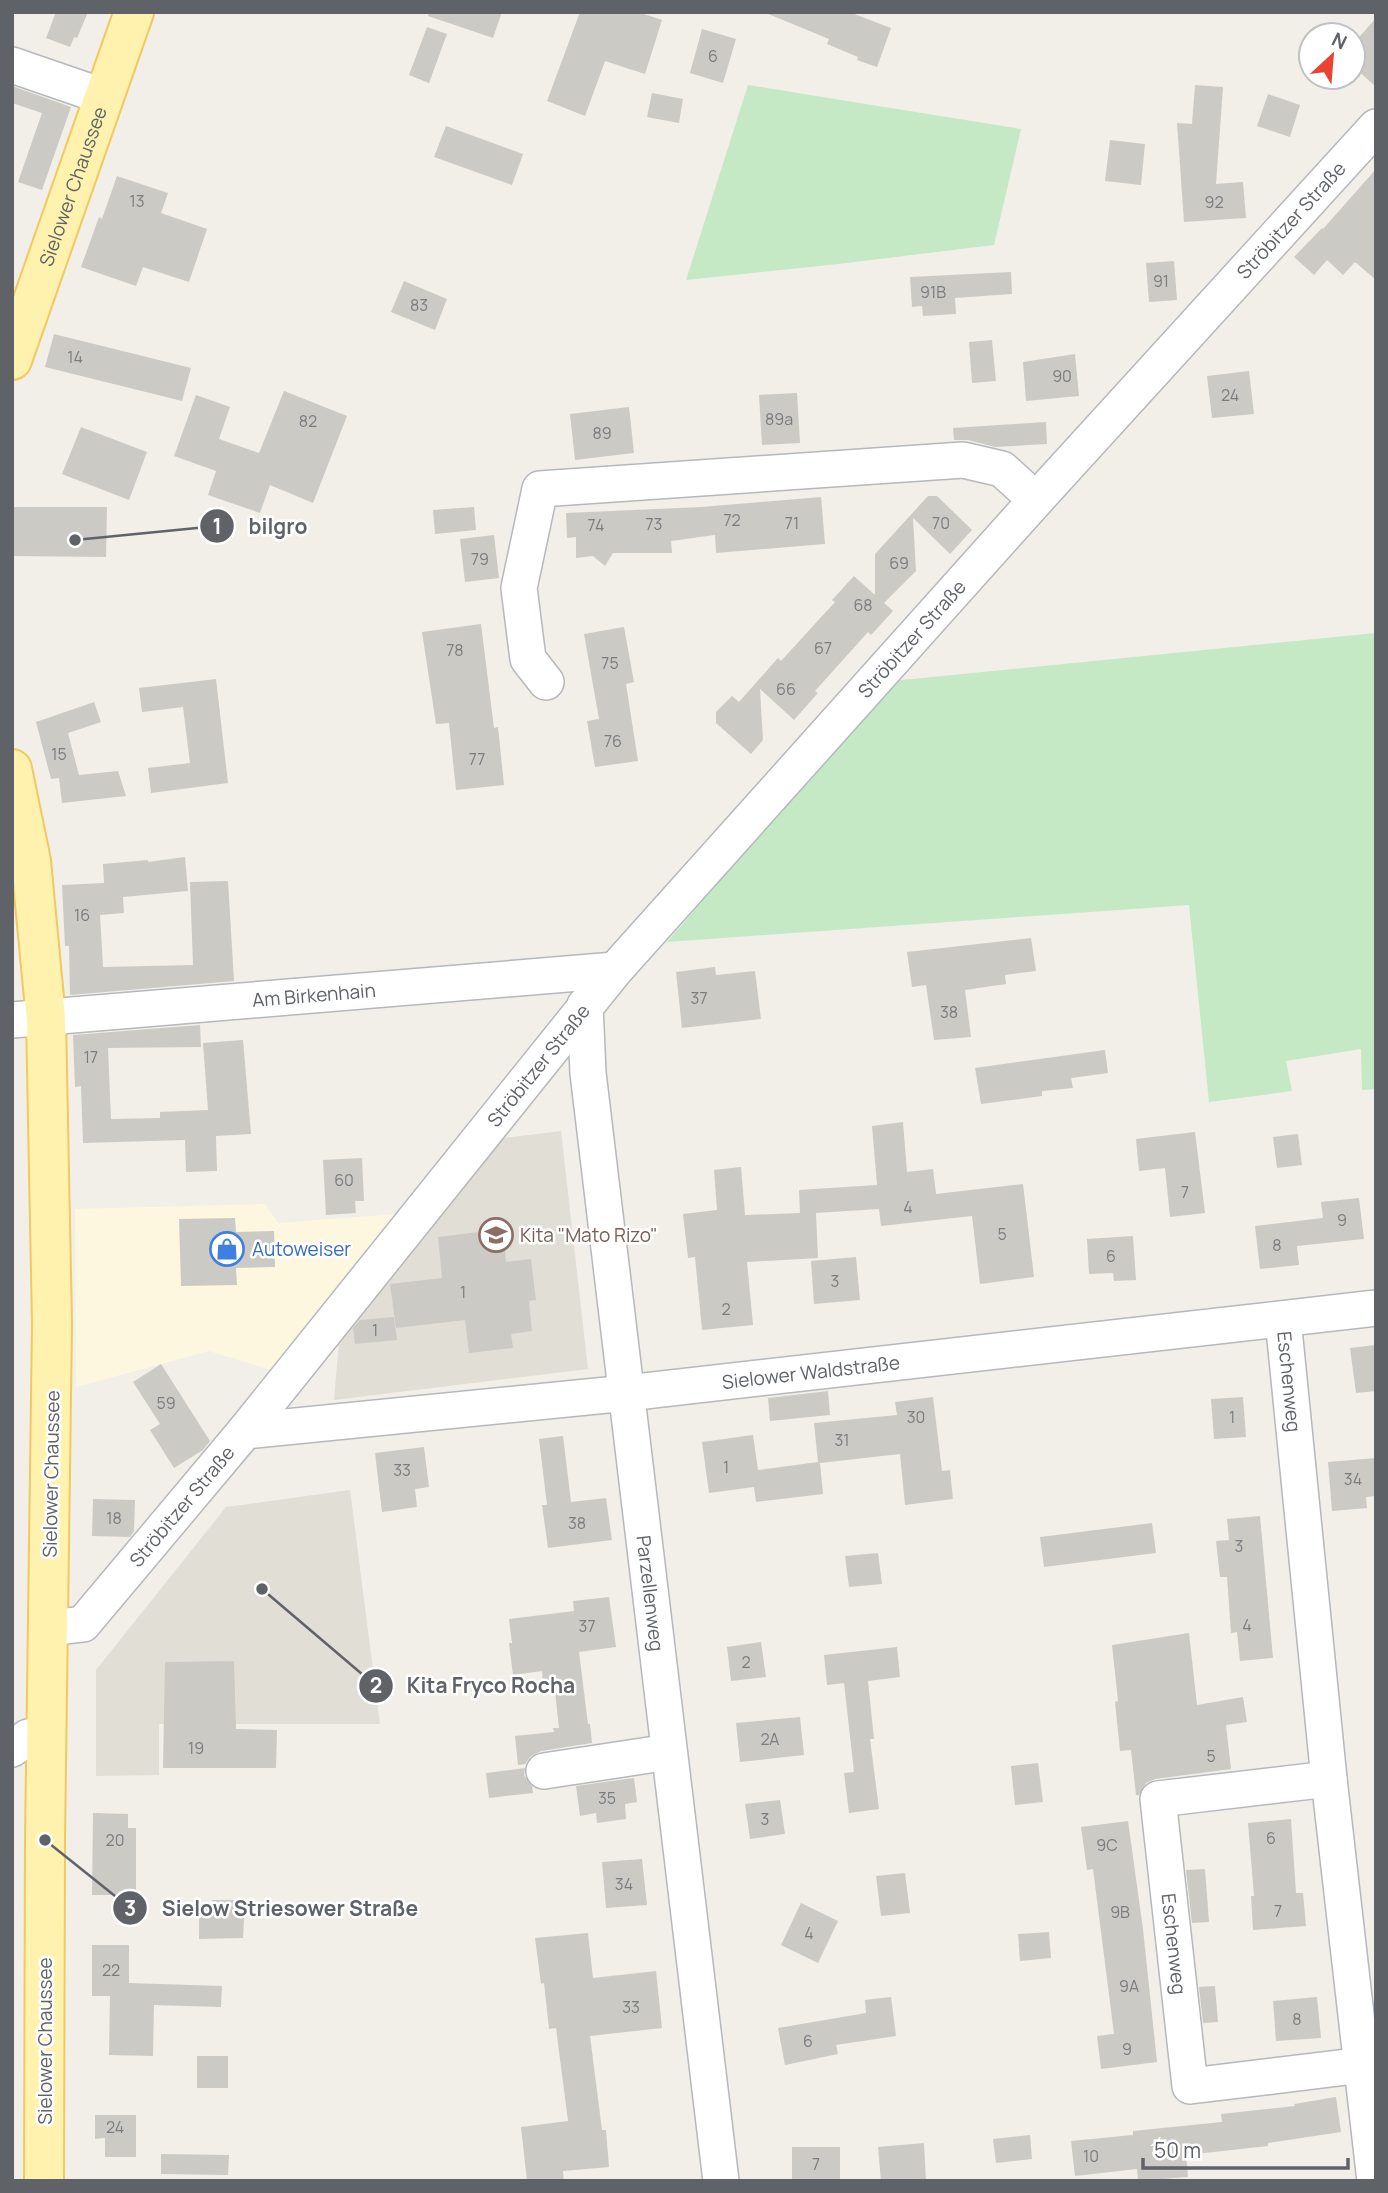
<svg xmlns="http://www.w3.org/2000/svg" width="1388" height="2193" viewBox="0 0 1388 2193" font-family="Manrope,sans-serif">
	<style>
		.commercial { fill: #fef7e0 }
		.education { fill: #e1ded6 }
		.green { fill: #c5e8c5 }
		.building { fill: #cccac5 }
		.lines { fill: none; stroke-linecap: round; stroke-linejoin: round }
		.minor-casing { stroke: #b5b8bc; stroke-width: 38 }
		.major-casing { stroke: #f2c960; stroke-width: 42 }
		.minor { stroke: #fff; stroke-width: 35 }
		.major { stroke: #fff2af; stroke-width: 38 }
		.labels { text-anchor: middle; stroke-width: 5; stroke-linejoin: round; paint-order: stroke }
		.number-label { font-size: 16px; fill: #7a7d7f }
		.street-label { font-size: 19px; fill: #5f6368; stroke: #fff }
		.education-label { font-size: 19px; fill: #785e54; stroke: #fff; text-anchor: start }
		.shop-label { font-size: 19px; fill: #366cbe; stroke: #fff; text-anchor: start }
		.leader { fill: none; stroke: #5f6368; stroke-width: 2.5 }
		.callout-dot { fill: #5f6368; stroke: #fff; stroke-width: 2.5 }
		.mark-label { font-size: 21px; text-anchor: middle; font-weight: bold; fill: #fff }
		.callout-label { font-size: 21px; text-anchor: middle; font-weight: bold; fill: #5f6368; stroke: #fff; stroke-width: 5; stroke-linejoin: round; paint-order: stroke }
	</style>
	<rect width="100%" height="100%" fill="#f1efe8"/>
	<path class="commercial" d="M265,1204L278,1223L398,1214L275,1371L209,1351L76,1387L75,1209Z"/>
	<path class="education" d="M561,1131L588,1369L334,1400L340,1330L496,1139Z
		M350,1490L380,1724H159V1775L96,1776V1670L226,1507Z"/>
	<path class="green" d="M748,85L1021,129L994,245L838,264L686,280Z
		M1376,633V1089L1362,1090L1361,1049L1286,1061L1292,1091L1209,1102L1189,905L667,942L892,681Z"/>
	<path class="building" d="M56,12H88L77,38L74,37L70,47L46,38Z
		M429,12H502L493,38L428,16Z
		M580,12H638L662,20L645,74L605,61L585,116L547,101Z
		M849,12L891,28L877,67L857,60L858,57L827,44L829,39L766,13Z
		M1376,18V87L1353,66V44Z
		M427,27L447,34L429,83L409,75Z
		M702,29L736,39L723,83L690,73Z
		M1195,85L1223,87L1216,184L1243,182L1246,218L1184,222L1177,123L1192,124Z
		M12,86L71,107L42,190L18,182L42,113L12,103Z
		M652,93L683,99L679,123L647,117Z
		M1268,94L1300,105L1290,137L1257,126Z
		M446,126L523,154L512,185L434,157Z
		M1110,140L1145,144L1141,185L1105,181Z
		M1376,169V280L1355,262L1343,275L1327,260L1314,275L1294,257L1322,228L1323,229Z
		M117,176L168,193L161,213L207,229L189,282L143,267L136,286L81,267L99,217L102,219Z
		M1174,261L1177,300L1149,302L1146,263Z
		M1011,272L1012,294L955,298L956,314L923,316L922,306L912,307L910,277Z
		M404,281L447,299L435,330L391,312Z
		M54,334L191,368L182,401L45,367Z
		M992,340L996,381L972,383L969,342Z
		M1075,354L1079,396L1026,401L1023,362Z
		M1249,371L1254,414L1212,418L1207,376Z
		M284,391L347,416L313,503L270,485L260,513L208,495L216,471L174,456L196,395L230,407L219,439L259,453Z
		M797,393L800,443L762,445L759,395Z
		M629,407L634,453L575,460L570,414Z
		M1046,422L1047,444L995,447L968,440H954L953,428Z
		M81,427L147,452L129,500L62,474Z
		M928,496H937L972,530L950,554L913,518L916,571L884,603L893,611L871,635L868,632L815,691L818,693L794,720L760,689L763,740L751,754L716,723V712L732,696L739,702L778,658L781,661L835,602L832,600L854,576L875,595V554Z
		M821,497L825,544L716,553L715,535L671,541L672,553H613L605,566L593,556L576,558V537L567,538L566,513L701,507Z
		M12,507H107L106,557L12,556Z
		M474,507L476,530L435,534L433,510Z
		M494,535L499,578L465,582L460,539Z
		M481,624L494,728L498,727L504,785L456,790L449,723L436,724L422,632Z
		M624,627L634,682L626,684L638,761L595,767L587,721L599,719L584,634Z
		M216,679L228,783L151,793L148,768L190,763L183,707L142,712L139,688Z
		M94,702L101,722L68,733L79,775L118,771L126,796L62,803L59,778L51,779L36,722Z
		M185,857L188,891L123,897L124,913L100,915L103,967L193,965L190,882L228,881L234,981L70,995L69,946H65L62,885L104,883L103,864L148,860V862Z
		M1031,938L1036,971L1005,975L1006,984L965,990L971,1037L934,1040L926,985L912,987L907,952Z
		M715,967L716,975L755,971L761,1019L682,1028L676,972Z
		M200,1025L201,1047L108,1048L111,1119L160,1118V1112L208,1110L203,1043L243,1040L251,1134L216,1136L217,1171L186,1172L185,1140L83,1143L81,1086L75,1087L73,1035Z
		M1105,1050L1108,1073L1071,1078L1073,1088L1042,1091V1096L981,1104L975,1068Z
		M903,1122L907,1172L933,1169L936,1194L1023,1184L1034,1277L980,1284L972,1216L881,1226L879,1209L816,1213L818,1258L747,1262L753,1325L702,1330L695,1257L688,1258L683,1214L717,1210L714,1170L741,1167L745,1215L800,1213L799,1190L877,1185L872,1126Z
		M1195,1132L1205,1213L1170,1217L1165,1168L1139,1171L1136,1139Z
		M1298,1134L1302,1165L1277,1168L1273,1137Z
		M362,1158L364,1201H355L356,1213L326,1215L323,1160Z
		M1359,1198L1364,1239L1297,1246L1299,1265L1260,1269L1255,1226L1323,1218L1321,1202Z
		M235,1218L236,1232L274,1231L275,1267L236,1268L237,1285L181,1286L179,1219Z
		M503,1229L506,1262L531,1259L536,1300L529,1301L532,1331L511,1334L513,1348L469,1353L465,1320L396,1328L390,1284L442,1278L438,1237Z
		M1133,1236L1136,1280L1114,1281L1113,1273L1089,1274L1087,1239Z
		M856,1257L860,1300L814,1304L811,1261Z
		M394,1317L397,1340L355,1344L353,1328L360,1320Z
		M1376,1345V1391L1356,1393L1350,1348Z
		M161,1364L210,1441L203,1450L174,1468L150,1430L160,1424L133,1382Z
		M828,1391L830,1415L770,1421L768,1398Z
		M933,1397L942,1471L950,1470L953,1499L905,1505L900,1454L820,1463L823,1494L756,1502L754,1487L709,1493L702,1442L753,1435L758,1470L818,1462L814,1423L897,1415L895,1402Z
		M1243,1397L1246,1437L1214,1439L1211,1399Z
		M563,1436L571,1502L606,1498L612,1540L548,1548L542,1505H547L539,1439Z
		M424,1447L429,1487L415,1489L417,1507L382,1512L375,1453Z
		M1376,1458V1496L1366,1497L1367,1508L1332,1511L1328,1462Z
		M93,1499L135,1500L134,1531L130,1537L92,1536Z
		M1260,1516L1273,1658L1240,1661L1237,1632L1231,1633L1227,1577H1220L1216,1541L1229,1540L1227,1519Z
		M1152,1523L1156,1553L1044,1567L1040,1537Z
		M878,1553L882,1584L849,1587L845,1556Z
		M609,1597L616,1647L579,1652L588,1724H590L592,1743L541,1751L531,1756L525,1764L518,1765L515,1736L554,1732L553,1728H559L554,1682L543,1684L542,1671L513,1675L509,1643H512L509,1619L574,1611L573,1601Z
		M1189,1633L1197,1705L1243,1697L1247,1722L1226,1725L1231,1769L1155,1779L1146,1783L1139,1795H1136L1131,1750L1120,1751L1115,1702L1118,1701L1112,1645Z
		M761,1642L766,1677L731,1681L727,1647Z
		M897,1647L900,1677L868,1681L874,1739H870L879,1809L849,1813L844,1773L854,1772L844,1683L827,1685L824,1655Z
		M234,1661L236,1729L277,1730L276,1768H163L165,1662Z
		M800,1717L804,1755L740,1762L736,1723Z
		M1038,1763L1043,1802L1015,1805L1011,1766Z
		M525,1768L524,1775L532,1786L533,1793L489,1798L486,1773Z
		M634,1778L637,1802L625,1804L626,1819L597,1823L596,1813L580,1816L576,1786Z
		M780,1800L785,1834L750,1839L745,1804Z
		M93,1813L128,1814V1828H136V1895H92Z
		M1291,1819L1296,1893H1303L1306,1926L1253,1930L1251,1896H1254L1248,1823Z
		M1128,1821L1143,1929L1157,2062L1101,2069L1097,2036L1114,2034L1093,1869L1087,1870L1081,1827Z
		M642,1859L647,1905L606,1908L602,1862Z
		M1205,1869L1209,1922L1192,1923L1186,1870Z
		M905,1873L910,1913L881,1916L876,1876Z
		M212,1900H245L243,1938L199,1939V1903H212Z
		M801,1903L838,1921L818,1963L781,1945Z
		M1049,1932L1051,1958L1020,1961L1018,1934Z
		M588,1933L593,1978L656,1971L662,2028L590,2036L602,2130H606L609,2167L563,2171L564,2181H527L521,2127L568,2121L556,2028L549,2029L544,1983L541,1984L535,1938Z
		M92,1945H129V1983L222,1986L221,2007L154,2005L153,2056L109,2055L110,1996H92Z
		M1215,1986L1218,2022L1203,2023L1199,1987Z
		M891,1997L896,2036L836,2045L838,2054L785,2065L778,2028L866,2013L865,2000Z
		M1317,1997L1321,2038L1276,2041L1273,2001Z
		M197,2056H228V2088H197Z
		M1336,2097L1341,2132L1268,2143V2146L1186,2155L1188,2177L1138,2181L1137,2169L1075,2176L1071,2141L1133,2135V2131L1222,2122L1221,2114L1295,2106L1294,2104Z
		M95,2115H136V2157H105V2138L95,2139Z
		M1030,2135L1032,2159L996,2163L993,2139Z
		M924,2143L926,2181H881L878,2147Z
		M792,2147H840V2181H792Z
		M161,2154L229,2155L228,2175L161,2174Z"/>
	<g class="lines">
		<g class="minor-casing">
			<g id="minor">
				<path d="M12,65L105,97"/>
				<path d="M546,682L528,659L519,588L540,489L963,460L1002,469L1036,500"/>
				<path id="s1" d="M585,1005L588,1073L721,2181"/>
				<path id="s2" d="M12,1020L615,970"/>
				<path id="s3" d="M1283,1319L1329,1779L1375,2181"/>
				<path id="s4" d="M245,1431L627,1393L1376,1308"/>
				<path id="s5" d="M50,1628L83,1624L245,1431L615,970L1036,500L1376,127"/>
				<path d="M12,1749L28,1737L47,1738"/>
				<path d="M544,1771L669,1752"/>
				<path id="s6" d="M1329,1779L1158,1799L1190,2086L1363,2065"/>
			</g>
		</g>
		<g class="major-casing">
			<g id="major">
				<path id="s7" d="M12,360L134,12"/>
				<path d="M12,769L31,861L46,1019L52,1324L45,1840L44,2181"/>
			</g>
		</g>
		<use href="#minor" class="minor"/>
		<use href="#major" class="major"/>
	</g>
	<defs>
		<g id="school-ring" transform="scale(1.75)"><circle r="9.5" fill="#fff" stroke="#8d6e63" stroke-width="1.5"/><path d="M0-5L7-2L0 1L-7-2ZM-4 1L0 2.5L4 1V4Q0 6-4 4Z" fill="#8d6e63"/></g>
		<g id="shop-ring" transform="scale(1.75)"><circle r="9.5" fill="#fff" stroke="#3f7fe0" stroke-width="1.5"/><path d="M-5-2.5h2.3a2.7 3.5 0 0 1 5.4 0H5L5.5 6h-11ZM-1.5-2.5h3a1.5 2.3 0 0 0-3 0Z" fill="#3f7fe0"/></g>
	</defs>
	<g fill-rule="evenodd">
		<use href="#school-ring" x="496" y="1235"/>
		<use href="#shop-ring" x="227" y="1249"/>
	</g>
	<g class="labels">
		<g class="number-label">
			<text x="713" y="62">6</text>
			<text x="137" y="207">13</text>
			<text x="1214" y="208">92</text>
			<text x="1161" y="287">91</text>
			<text x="933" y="298">91B</text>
			<text x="419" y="311">83</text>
			<text x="75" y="363">14</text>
			<text x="1062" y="382">90</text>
			<text x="1230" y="401">24</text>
			<text x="779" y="425">89a</text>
			<text x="308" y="427">82</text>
			<text x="602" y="439">89</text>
			<text x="732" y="526">72</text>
			<text x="792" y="529">71</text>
			<text x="941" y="529">70</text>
			<text x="654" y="530">73</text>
			<text x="596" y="531">74</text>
			<text x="480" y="565">79</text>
			<text x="899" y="569">69</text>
			<text x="863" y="611">68</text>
			<text x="823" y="654">67</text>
			<text x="455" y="656">78</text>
			<text x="610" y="669">75</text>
			<text x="786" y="695">66</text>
			<text x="613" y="747">76</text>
			<text x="59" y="760">15</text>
			<text x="477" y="765">77</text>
			<text x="82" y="921">16</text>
			<text x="699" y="1004">37</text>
			<text x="949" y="1018">38</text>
			<text x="91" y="1063">17</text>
			<text x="344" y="1186">60</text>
			<text x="1185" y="1198">7</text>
			<text x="908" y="1213">4</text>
			<text x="1342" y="1226">9</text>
			<text x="1002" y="1240">5</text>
			<text x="1277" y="1251">8</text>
			<text x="1111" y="1262">6</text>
			<text x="835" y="1287">3</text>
			<text x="463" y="1298">1</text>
			<text x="726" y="1315">2</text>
			<text x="375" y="1336">1</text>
			<text x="166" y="1409">59</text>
			<text x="916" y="1423">30</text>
			<text x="1232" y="1423">1</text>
			<text x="842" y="1446">31</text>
			<text x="726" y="1473">1</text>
			<text x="402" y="1476">33</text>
			<text x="1353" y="1485">34</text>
			<text x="114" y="1524">18</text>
			<text x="577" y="1529">38</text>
			<text x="1239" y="1552">3</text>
			<text x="1247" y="1631">4</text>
			<text x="587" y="1632">37</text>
			<text x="746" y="1668">2</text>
			<text x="770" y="1745">2A</text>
			<text x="196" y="1754">19</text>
			<text x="1211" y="1762">5</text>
			<text x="607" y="1804">35</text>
			<text x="765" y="1825">3</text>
			<text x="1271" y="1844">6</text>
			<text x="115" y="1846">20</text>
			<text x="1107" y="1851">9C</text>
			<text x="624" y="1890">34</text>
			<text x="1278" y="1917">7</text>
			<text x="1120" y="1918">9B</text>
			<text x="809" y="1939">4</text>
			<text x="111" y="1976">22</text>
			<text x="1129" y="1992">9A</text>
			<text x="631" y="2013">33</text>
			<text x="1297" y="2025">8</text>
			<text x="808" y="2047">6</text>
			<text x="1127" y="2055">9</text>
			<text x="115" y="2133">24</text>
			<text x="1091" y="2162">10</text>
			<text x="816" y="2170">7</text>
		</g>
		<g class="street-label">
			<text dy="7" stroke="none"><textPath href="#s7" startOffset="184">Sielower Chaussee</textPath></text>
			<text dy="7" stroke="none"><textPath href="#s5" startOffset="1886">Ströbitzer Straße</textPath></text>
			<text dy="7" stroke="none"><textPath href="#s5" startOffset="1321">Ströbitzer Straße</textPath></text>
			<text dy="7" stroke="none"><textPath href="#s2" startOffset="303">Am Birkenhain</textPath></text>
			<text dy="7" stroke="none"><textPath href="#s5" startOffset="754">Ströbitzer Straße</textPath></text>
			<text dy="7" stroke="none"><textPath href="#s4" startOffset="569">Sielower Waldstraße</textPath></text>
			<text dy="7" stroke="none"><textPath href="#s3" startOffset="63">Eschenweg</textPath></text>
			<text transform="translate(51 1474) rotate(-89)" y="7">Sielower Chaussee</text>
			<text dy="7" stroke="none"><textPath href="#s5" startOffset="187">Ströbitzer Straße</textPath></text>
			<text dy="7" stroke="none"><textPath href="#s1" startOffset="592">Parzellenweg</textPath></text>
			<text dy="7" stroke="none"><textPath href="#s6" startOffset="318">Eschenweg</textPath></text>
			<text transform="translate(45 2041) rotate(-90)" y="7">Sielower Chaussee</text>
		</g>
		<g class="education-label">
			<text x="520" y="1242">Kita "Mato Rizo"</text>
		</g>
		<g class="shop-label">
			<text x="252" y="1256">Autoweiser</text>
		</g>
	</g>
	<path class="leader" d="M75 540L217 526M262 1589L376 1686M45 1840L130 1908"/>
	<g class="callout-dot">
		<circle cx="75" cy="540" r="7"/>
		<circle cx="262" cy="1589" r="7"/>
		<circle cx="45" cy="1840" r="7"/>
		<circle cx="217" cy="526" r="18"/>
		<circle cx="376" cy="1686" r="18"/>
		<circle cx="130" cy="1908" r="18"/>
	</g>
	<g class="mark-label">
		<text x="217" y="534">1</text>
		<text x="376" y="1693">2</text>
		<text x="130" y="1916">3</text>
	</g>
	<g class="callout-label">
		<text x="278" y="534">bilgro</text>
		<text x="491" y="1693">Kita Fryco Rocha</text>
		<text x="290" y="1916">Sielow Striesower Straße</text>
	</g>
	<rect width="1388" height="2193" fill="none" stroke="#5f6368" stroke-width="28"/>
	<g transform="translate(1332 56) rotate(26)"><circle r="33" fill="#ffffff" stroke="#bfc1c3" stroke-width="2"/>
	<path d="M0-5L12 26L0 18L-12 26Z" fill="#ea4335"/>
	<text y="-10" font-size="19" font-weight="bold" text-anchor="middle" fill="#5f6368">N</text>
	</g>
	<path d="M1143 2158v10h205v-10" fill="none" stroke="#5f6368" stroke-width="3.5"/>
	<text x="1154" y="2158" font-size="21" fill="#5f6368" stroke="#ffffff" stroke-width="5" paint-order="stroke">50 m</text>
</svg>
